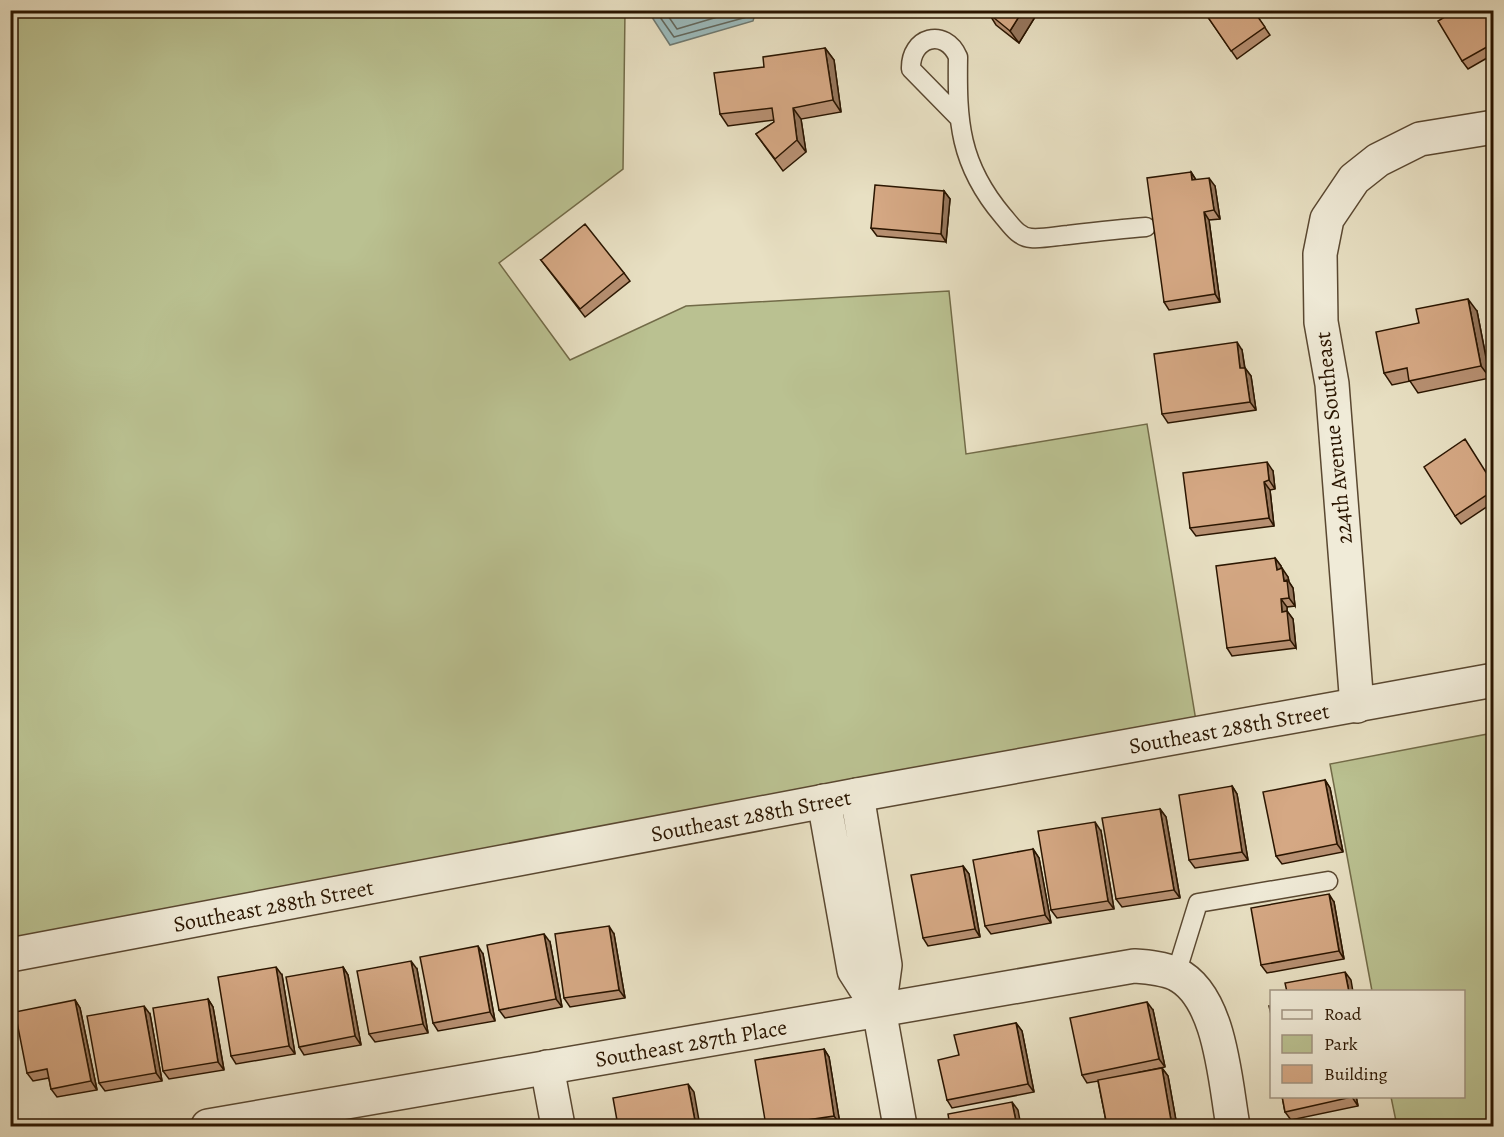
<svg xmlns="http://www.w3.org/2000/svg" width="1504" height="1137" viewBox="0 0 1504 1137" font-family="Alegreya,serif">
	<style>
		.green { fill: #bac191; stroke: #726b48; stroke-width: 1.5 }
		.water { fill: #9bbbbd; stroke: #6e7971; stroke-width: 1.5 }
		.lines { fill: none; stroke-linecap: round; stroke-linejoin: round }
		.shore { stroke: #62685e; stroke-width: 1.5 }
		.service-casing { stroke: #5a4831; stroke-width: 21 }
		.minor-casing { stroke: #5a4831; stroke-width: 36 }
		.tertiary-casing { stroke: #5a4831; stroke-width: 36 }
		.service { stroke: #f0ebd8; stroke-width: 18 }
		.minor { stroke: #f0ebd8; stroke-width: 33 }
		.tertiary { stroke: #f0ebd8; stroke-width: 33 }
		.wall { fill: #b79072; stroke: #2a1500; stroke-width: 1.5 }
		.shaded-wall { fill: #95765c; stroke: #2a1500; stroke-width: 1.5 }
		.building { fill: #d5a884; stroke: #2a1500; stroke-width: 1.5 }
		.labels { text-anchor: middle; stroke-width: 4.5; stroke-linejoin: round; paint-order: stroke }
		.street-label { font-size: 22px; fill: #2a1500; stroke: #f0ebd8 }
	</style>
	<rect width="100%" height="100%" fill="#e8e0c3"/>
	<filter id="stains"><feTurbulence type="fractalNoise" baseFrequency=".00333" numOctaves="4"/><feColorMatrix values="0 0 0 0 .2 0 0 0 0 .09 0 0 0 0 .02 0 0 0 .5 -.17"/></filter>
	<radialGradient id="worn" r=".72"><stop offset=".6" stop-color="#630" stop-opacity="0"/><stop offset="1" stop-color="#630" stop-opacity=".3"/></radialGradient>
	<path class="green" d="M11,11H625L623,169L499,263L570,360L686,306L949,291L966,454L1147,424L1196,721L11,939Z
		M1493,733V1126H1397L1391,1097L1464,1096V992L1372,991L1330,764Z"/>
	<path class="water" d="M648,11H756L753,21L670,45Z"/>
	<g class="lines">
		<path class="shore" d="M655,10L674,37L747,17L749,10
			M664,10L677,29L741,10"/>
		<g class="service-casing">
			<path id="service" d="M959,118L911,69C910,37 945,27 958,57C957,121 959,164 1003,216C1011,225 1018,237 1031,238C1043,239 1056,236 1068,235C1094,232 1120,229 1146,227
				M1176,974L1198,903L1328,881"/>
		</g>
		<g class="minor-casing">
			<g id="minor">
				<path d="M1357,706L1332,384L1321,322L1320,254L1327,219L1354,179L1378,160L1420,139L1494,127"/>
				<path d="M824,801L854,970L879,1009L885,965L857,795"/>
				<path d="M879,1009L900,1126"/>
				<path d="M547,1067L558,1126"/>
				<path id="s1" d="M208,1126L1134,966C1148,967 1163,968 1176,974C1221,996 1225,1082 1233,1126"/>
			</g>
		</g>
		<g class="tertiary-casing">
			<g id="tertiary">
				<path id="s2" d="M10,955L857,795L1494,680"/>
			</g>
		</g>
		<use href="#service" class="service"/>
		<use href="#minor" class="minor"/>
		<use href="#tertiary" class="tertiary"/>
	</g>
	<path class="wall" d="M985,10H1030L1035,17L1019,43L996,25L988,12H986Z
		M1203,10H1253L1270,35L1237,59Z
		M1456,10H1483L1494,28V54L1468,69L1462,61Z
		M825,48L834,60L841,112L801,119L806,152L783,171L756,134L774,122V120L728,126L720,114L764,67Z
		M1191,172L1196,180L1215,186L1220,219L1209,220L1220,302L1169,310L1164,302Z
		M944,191L950,199L946,242L877,236L871,228Z
		M541,260L624,273L630,281L585,317Z
		M1477,311L1490,378L1418,393L1410,381L1392,385L1384,373Z
		M1242,350L1245,368L1251,376L1256,410L1168,423L1162,414Z
		M1273,471L1275,489L1270,490L1274,526L1196,536L1190,528Z
		M1494,484V502L1461,524L1455,516Z
		M1275,558L1281,566V569L1288,577L1289,582L1293,588L1295,606L1287,607V611L1293,619L1296,648L1232,656L1227,648Z
		M1325,780L1330,788L1343,852L1282,864L1276,856Z
		M1232,786L1237,794L1248,860L1195,868L1189,860Z
		M1160,809L1166,817L1180,898L1122,907L1116,899Z
		M1101,831L1114,909L1057,918L1051,910Z
		M1033,849L1039,858L1051,923L991,934L985,926Z
		M963,866L969,874L980,937L928,946L923,938Z
		M1334,902L1344,959L1267,973L1261,965Z
		M614,934L625,998L570,1007L564,998Z
		M550,942L562,1007L505,1018L499,1010Z
		M483,954L495,1021L438,1031L433,1023Z
		M343,967L348,975L361,1045L304,1055L299,1047Z
		M417,969L428,1033L375,1042L369,1034Z
		M282,975L295,1054L236,1064L231,1056Z
		M208,999L213,1007L224,1070L169,1079L163,1071Z
		M75,1000L80,1008L97,1090L57,1097L51,1089L49,1078L33,1081L27,1073Z
		M1153,1010L1165,1067L1136,1073L1162,1068L1168,1076L1177,1126H1107L1098,1081L1087,1083L1082,1075Z
		M150,1014L162,1081L105,1091L99,1083Z
		M1016,1023L1022,1031L1034,1092L952,1108L947,1100L959,1055Z
		M824,1049L829,1057L840,1124L824,1126H766Z
		M1282,1096H1356L1358,1106L1291,1120L1285,1112Z"/>
	<path class="shaded-wall" d="M1023,10H1030L1035,17L1019,43L1010,31Z
		M825,48L834,60L841,112L833,100Z
		M793,108L801,119L806,152L797,140Z
		M1191,172L1196,180H1192Z
		M1209,178L1215,186L1220,219L1214,210Z
		M944,191L950,199L946,242L941,234Z
		M1204,212L1209,220L1220,302L1215,294Z
		M1468,299L1477,311L1490,378L1481,366Z
		M1237,342L1242,350L1246,377L1240,368Z
		M1245,368L1251,376L1256,410L1250,402Z
		M1267,462L1273,471L1275,489L1269,480Z
		M1264,482L1270,490L1274,526L1269,518Z
		M1275,558L1281,566L1282,578L1277,570Z
		M1282,568L1288,577L1289,582L1293,588L1295,606L1289,598L1284,581Z
		M1281,599L1287,607V611L1293,619L1296,648L1290,640L1282,612Z
		M1325,780L1330,788L1343,852L1337,844Z
		M1232,786L1237,794L1248,860L1242,852Z
		M1160,809L1166,817L1180,898L1174,890Z
		M1095,822L1101,831L1114,909L1108,901Z
		M1033,849L1039,858L1051,923L1045,915Z
		M963,866L969,874L980,937L975,929Z
		M1329,894L1334,902L1344,959L1339,951Z
		M609,926L614,934L625,998L619,990Z
		M544,934L550,942L562,1007L556,999Z
		M478,946L483,954L495,1021L490,1012Z
		M411,961L417,969L428,1033L423,1024Z
		M276,967L282,975L295,1054L289,1046Z
		M343,967L348,975L361,1045L355,1036Z
		M1345,972L1351,980L1353,992H1349Z
		M208,999L213,1007L224,1070L218,1062Z
		M75,1000L80,1008L97,1090L91,1081Z
		M1147,1002L1153,1010L1165,1067L1159,1059Z
		M144,1006L150,1014L162,1081L156,1073Z
		M1016,1023L1022,1031L1034,1092L1028,1084Z
		M824,1049L829,1057L840,1124L834,1116Z
		M1162,1068L1168,1076L1177,1126H1172Z
		M688,1084L694,1092L700,1126H696Z
		M1352,1096H1356L1358,1106L1352,1097Z
		M1012,1102L1018,1110L1021,1126H1017Z"/>
	<path class="building" d="M988,10H1023L1010,31L988,13Z
		M1203,10H1253L1265,27L1231,51Z
		M1456,10H1482L1494,29V43L1462,61L1438,21Z
		M825,48L833,100L793,108L797,140L775,159L756,134L774,122L772,108L720,114L714,73L764,67L763,57Z
		M1191,172L1192,180L1209,178L1214,210L1204,212L1215,294L1164,302L1147,178Z
		M875,185L944,191L941,234L871,228Z
		M585,224L624,273L580,309L541,260Z
		M1468,299L1481,366L1409,381L1407,368L1384,373L1376,332L1419,323L1416,309Z
		M1237,342L1240,368H1245L1250,402L1162,414L1154,354Z
		M1465,439L1494,485V490L1455,516L1424,467Z
		M1267,462L1269,480L1264,482L1269,518L1190,528L1183,473Z
		M1275,558L1277,570L1282,568L1284,581L1287,580L1289,598L1281,599L1282,612L1287,611L1290,640L1227,648L1216,566Z
		M1325,780L1337,844L1276,856L1263,792Z
		M1232,786L1242,852L1189,860L1179,795Z
		M1160,809L1174,890L1116,899L1102,818Z
		M1095,822L1108,901L1051,910L1038,831Z
		M1033,849L1045,915L985,926L973,860Z
		M963,866L975,929L923,938L911,875Z
		M1329,894L1339,951L1261,965L1251,908Z
		M609,926L619,990L564,998L555,934Z
		M544,934L556,999L499,1010L487,945Z
		M478,946L490,1012L433,1023L420,957Z
		M411,961L423,1024L369,1034L357,971Z
		M276,967L289,1046L231,1056L218,977Z
		M343,967L355,1036L299,1047L286,977Z
		M1345,972L1349,992H1287L1285,983Z
		M208,999L218,1062L163,1071L153,1008Z
		M75,1000L91,1081L51,1089L47,1069L27,1073L15,1012Z
		M1147,1002L1159,1059L1082,1075L1070,1018Z
		M144,1006L156,1073L99,1083L87,1016Z
		M1269,1006H1272V1019Z
		M1016,1023L1028,1084L947,1100L938,1060L959,1055L954,1035Z
		M824,1049L834,1116L766,1126L755,1060Z
		M1162,1068L1172,1126H1107L1098,1080Z
		M688,1084L696,1126H618L613,1098Z
		M1282,1096H1352V1097L1285,1112Z
		M1012,1102L1017,1126H950L948,1114Z
		M499,1123L500,1126H477Z"/>
	<g class="labels">
		<g class="street-label">
			<text transform="translate(1333 438) rotate(-96)" y="8">224th Avenue Southeast</text>
			<text dy="8" stroke="none"><textPath href="#s2" startOffset="1240">Southeast 288th Street</textPath></text>
			<text dy="8" stroke="none"><textPath href="#s2" startOffset="754">Southeast 288th Street</textPath></text>
			<text dy="8" stroke="none"><textPath href="#s2" startOffset="268">Southeast 288th Street</textPath></text>
			<text dy="8" stroke="none"><textPath href="#s1" startOffset="490">Southeast 287th Place</textPath></text>
		</g>
	</g>
	<rect width="1504" height="1137" fill="none" stroke="#e8e0c3" stroke-width="36"/>
	<rect x="12" y="12" width="1480" height="1113" fill="none" stroke="#2a1500" stroke-width="3"/>
	<rect x="18" y="18" width="1468" height="1101" fill="none" stroke="#2a1500" stroke-width="1.5"/>
	<rect x="1270" y="990" width="195" height="108" fill="#f0ebd8" stroke="#a19582" stroke-width="1.5"/>
	<rect x="1282" y="1010" width="30" height="9" fill="#f0ebd8" stroke="#a19582" stroke-width="1.5"/>
	<text x="1324" y="1020" font-size="18" fill="#2a1500">Road</text>
	<rect x="1282" y="1035" width="30" height="18" fill="#bac191" stroke="#a19582" stroke-width="1.5"/>
	<text x="1324" y="1050" font-size="18" fill="#2a1500">Park</text>
	<rect x="1282" y="1065" width="30" height="18" fill="#d5a884" stroke="#a19582" stroke-width="1.5"/>
	<text x="1324" y="1080" font-size="18" fill="#2a1500">Building</text>
	<rect width="100%" height="100%" filter="url(#stains)"/>
	<rect width="100%" height="100%" fill="url(#worn)"/>
</svg>
